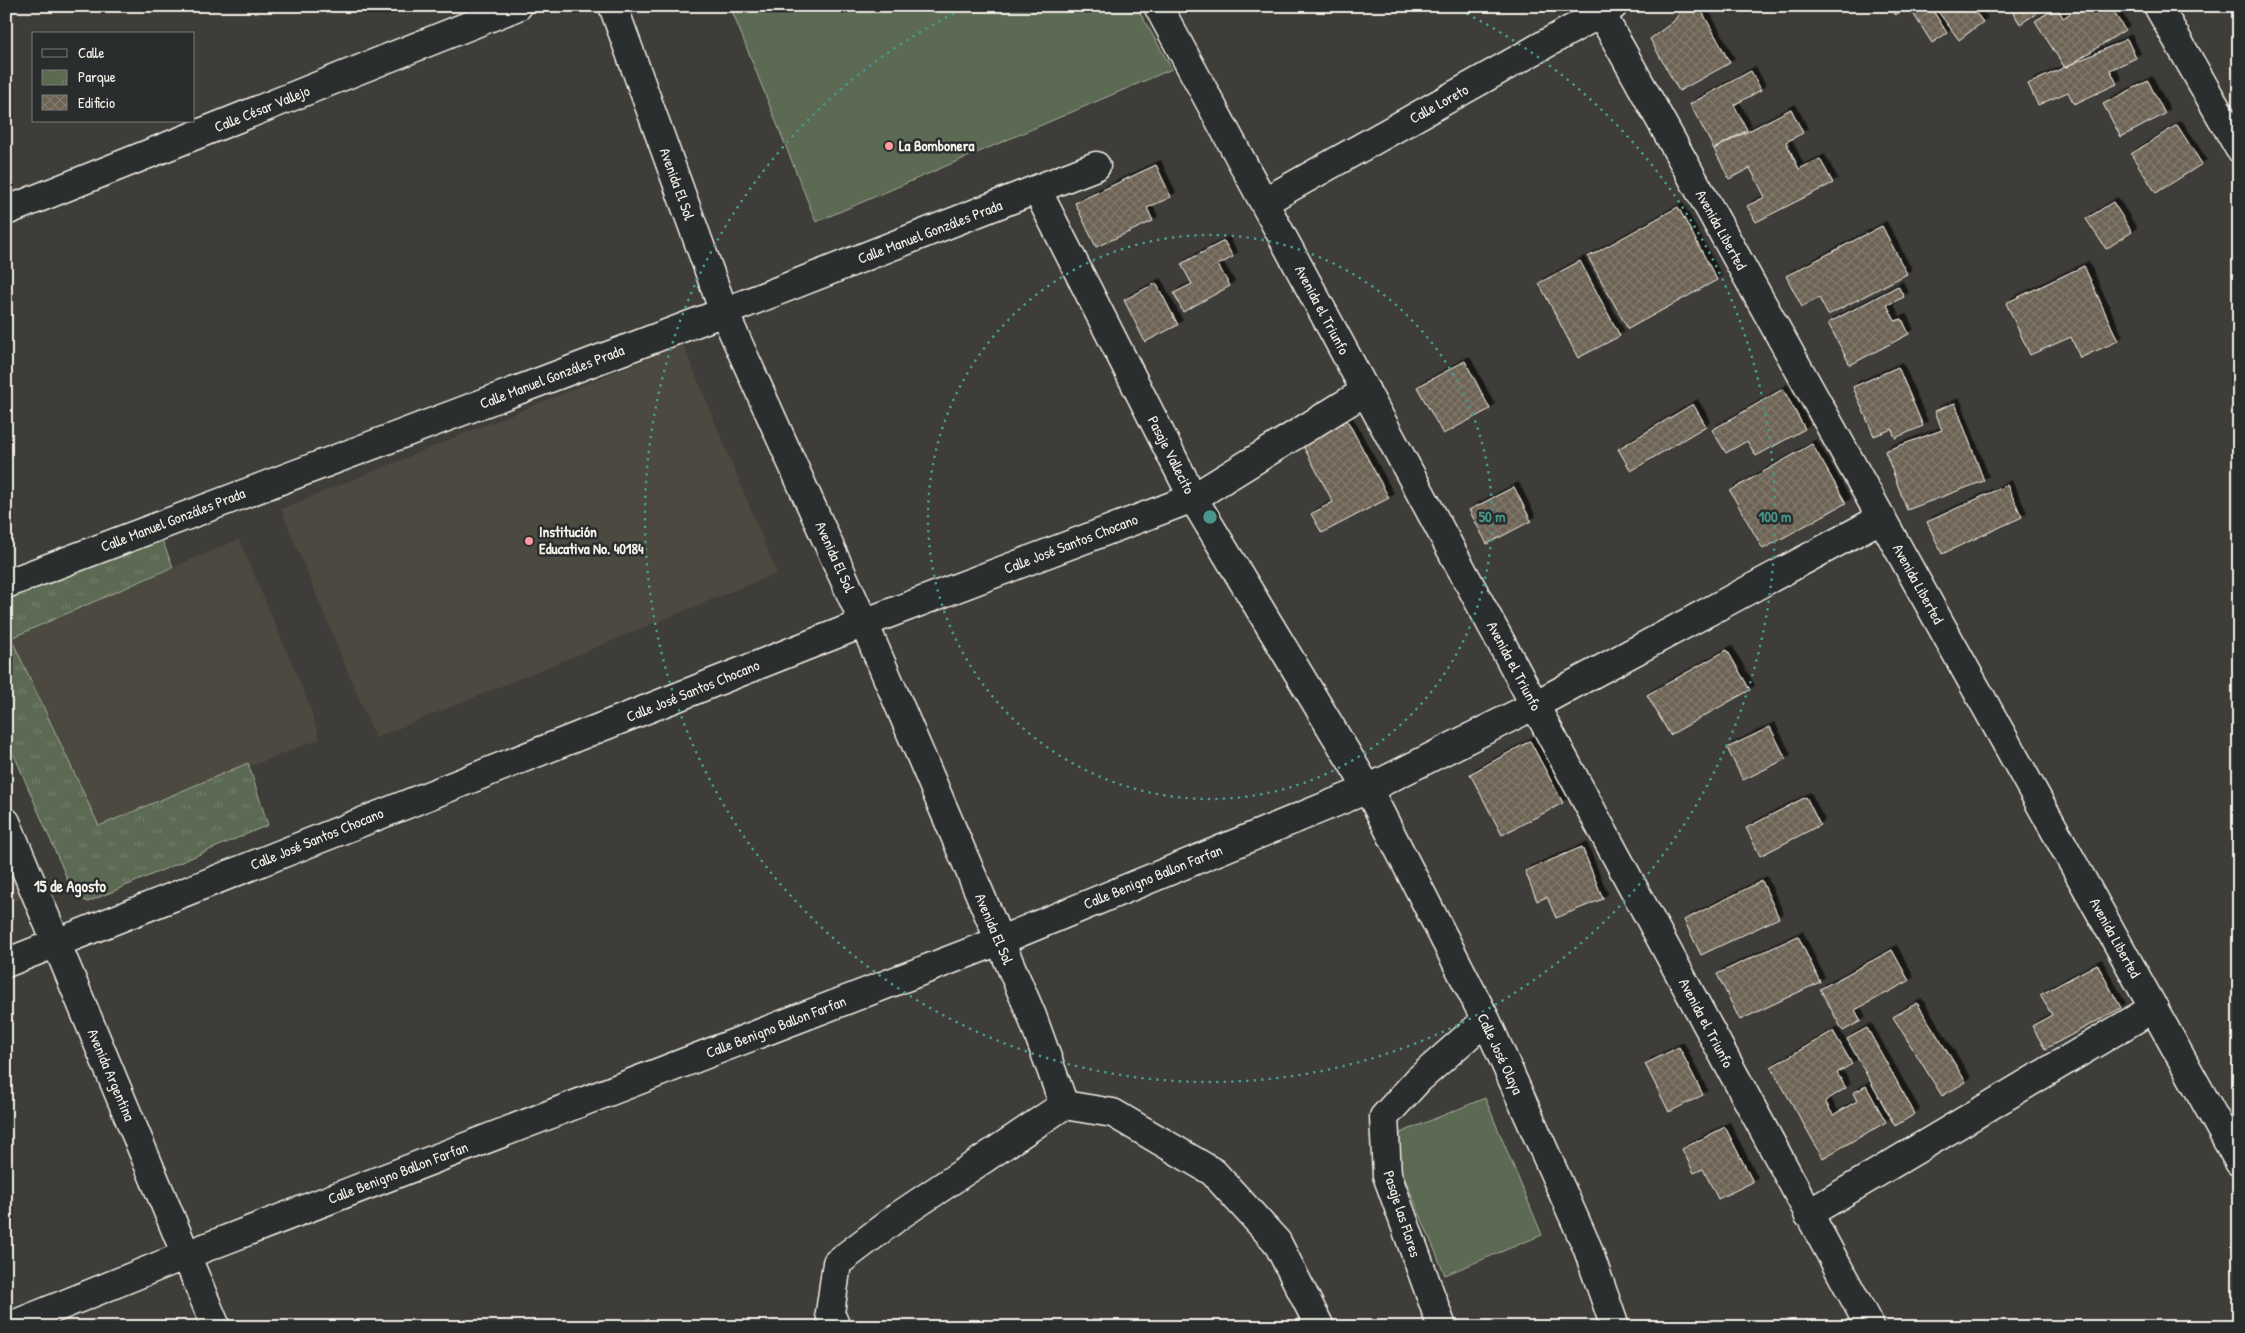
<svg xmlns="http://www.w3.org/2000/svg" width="2245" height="1333" viewBox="0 0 2245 1333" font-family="'Patrick Hand',sans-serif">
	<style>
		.built { fill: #4c4841 }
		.park { fill: url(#park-tufts); stroke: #a8ae9d }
		.pitch { fill: #5c6a52; stroke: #a8ae9d }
		.building { fill: url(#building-cross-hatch); stroke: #f4f1e8; filter: url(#shadow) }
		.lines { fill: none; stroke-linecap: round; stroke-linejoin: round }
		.minor-casing { stroke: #f4f1e8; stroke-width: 31 }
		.tertiary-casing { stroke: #f4f1e8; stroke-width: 31 }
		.minor { stroke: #2a2d2e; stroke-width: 28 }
		.tertiary { stroke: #2a2d2e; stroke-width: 28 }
		.ring { fill: none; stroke: #48958c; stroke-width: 2.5; stroke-dasharray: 2.5 5 }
		.poi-dot { fill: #ff9aa2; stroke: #2a2d2e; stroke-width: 2 }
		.labels { text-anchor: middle; stroke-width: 5; stroke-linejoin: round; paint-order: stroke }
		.street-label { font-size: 15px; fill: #f4f1e8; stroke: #2a2d2e }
		.poi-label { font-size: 15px; font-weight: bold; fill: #f4f1e8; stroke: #2a2d2e; text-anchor: start }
		.neighbourhood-label { font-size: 16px; font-weight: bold; fill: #f4f1e8; stroke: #2a2d2e }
		.centre { fill: #48958c; stroke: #2a2d2e; stroke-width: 2.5 }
		.ring-label { font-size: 15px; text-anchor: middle; font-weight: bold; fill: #48958c; stroke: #2a2d2e; stroke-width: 5; stroke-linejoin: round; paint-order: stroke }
	</style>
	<defs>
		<pattern id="park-tufts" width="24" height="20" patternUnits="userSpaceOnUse" patternTransform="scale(1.25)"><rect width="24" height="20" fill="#5c6a52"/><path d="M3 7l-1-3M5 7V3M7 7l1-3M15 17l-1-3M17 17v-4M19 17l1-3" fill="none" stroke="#74806b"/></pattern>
		<pattern id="building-cross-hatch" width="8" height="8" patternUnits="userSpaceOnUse" patternTransform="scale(1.25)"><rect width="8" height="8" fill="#6d6354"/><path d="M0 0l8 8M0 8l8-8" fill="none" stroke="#827a6d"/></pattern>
		<filter id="shadow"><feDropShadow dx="4.5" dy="-4.5" stdDeviation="0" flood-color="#0009"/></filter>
	</defs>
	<rect width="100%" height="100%" fill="#3e3d39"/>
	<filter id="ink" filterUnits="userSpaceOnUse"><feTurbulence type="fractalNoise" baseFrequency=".02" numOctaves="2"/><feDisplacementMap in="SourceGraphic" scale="10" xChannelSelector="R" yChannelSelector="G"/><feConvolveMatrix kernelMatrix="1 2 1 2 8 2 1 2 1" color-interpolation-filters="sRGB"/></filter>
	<g filter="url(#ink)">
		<path class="built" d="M683,344L777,573L375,738L281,509Z
			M239,539L307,699L320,739L99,826L11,637Z
			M6,853L24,897L6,905Z"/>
		<path class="park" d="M157,528L173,567L11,638L99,826L248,763L268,825L88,902L74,895L6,736V591Z"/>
		<path class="pitch" d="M730,6H1136L1172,69L816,222Z
			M1485,1098L1542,1235L1445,1275L1388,1138Z"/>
		<path class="building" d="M1684,6H1699L1730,63L1679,91L1650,39L1674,21Z
			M1889,6H1930L1947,33L1932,43L1909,7L1895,15Z
			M1934,6H1971L1983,22L1959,40Z
			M2009,6H2048L2020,24Z
			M2082,6H2110L2125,30L2065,68L2035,21L2057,7L2063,18Z
			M2127,39L2136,58L2110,70L2117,84L2074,104L2068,92L2038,105L2028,84Z
			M1751,71L1761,90L1734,105L1747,130L1714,149L1690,104Z
			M2148,81L2165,114L2121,137L2103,104Z
			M1791,109L1803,133L1786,142L1799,169L1820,159L1833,183L1756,222L1747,206L1765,197L1750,168L1729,179L1714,149Z
			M2177,125L2202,164L2156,193L2131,154Z
			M1156,165L1171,197L1147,208L1153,221L1096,247L1075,203Z
			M2113,202L2132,232L2106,249L2086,219Z
			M1678,207L1717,280L1628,329L1588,257Z
			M1882,226L1907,274L1828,315L1819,298L1802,307L1786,276Z
			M1224,241L1233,257L1218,265L1230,286L1183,312L1174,293L1192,284L1181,264Z
			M1580,261L1620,336L1578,358L1539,283Z
			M2084,266L2118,341L2080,358L2071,337L2030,355L2006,303Z
			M1156,283L1178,325L1145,342L1124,300Z
			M1898,286L1904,297L1887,305L1895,321L1902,319L1909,334L1850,365L1828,323Z
			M1465,361L1490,409L1443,434L1417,387Z
			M1898,367L1923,426L1895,438L1892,429L1874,436L1853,387Z
			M1783,389L1805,429L1756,456L1747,441L1726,453L1712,430Z
			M1955,403L1984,481L1907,510L1885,451L1942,430L1935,411Z
			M1693,404L1706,426L1631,471L1618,449Z
			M1347,420L1389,498L1322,533L1311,514L1333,502L1302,444Z
			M1812,444L1846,503L1763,549L1730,491Z
			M2007,485L2022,517L1942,554L1927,522Z
			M1514,487L1531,521L1487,544L1469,510Z
			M1727,650L1750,690L1670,735L1647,695Z
			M1770,727L1786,759L1743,780L1727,748Z
			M1530,741L1563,803L1502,835L1470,774Z
			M1806,797L1820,825L1760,856L1746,828Z
			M1582,847L1603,899L1556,918L1547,897L1537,901L1525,871Z
			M1762,881L1779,918L1701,955L1684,920Z
			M1798,936L1820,982L1740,1020L1717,974Z
			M1892,950L1909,981L1855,1010L1861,1021L1843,1031L1820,989Z
			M2097,964L2121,1008L2045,1049L2032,1026L2052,1015L2040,995Z
			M1917,1003L1966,1082L1942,1096L1893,1017Z
			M1867,1028L1915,1114L1895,1126L1847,1039Z
			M1833,1031L1852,1064L1837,1073L1846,1088L1825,1101L1833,1115L1857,1101L1853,1093L1866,1086L1886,1122L1823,1158L1771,1067Z
			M1679,1047L1703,1095L1669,1112L1645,1064Z
			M1725,1127L1753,1182L1718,1199L1703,1169L1694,1173L1682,1149Z"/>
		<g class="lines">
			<g class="minor-casing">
				<path id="minor" d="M613,6L724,312L864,623L1032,1016L1064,1105
					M1158,6L1870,1327
					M1597,6L2239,1162
					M1037,190L1193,498L1368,789L1486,1020L1587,1247L1615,1327
					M1264,202L1613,6
					M6,211L518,6
					M6,584L724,312L1096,166
					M6,822L216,1327
					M6,963L864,623L1193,498L1366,391
					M1808,1214L2154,1008
					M8,1327L186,1255L999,941L1368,789L1535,705L1882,518
					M836,1327L830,1313L837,1263L900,1215L1064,1105L1113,1113L1213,1172L1277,1242L1320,1327
					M1442,1327L1387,1175L1384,1117L1418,1080L1486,1020"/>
			</g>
			<g class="tertiary-casing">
				<path id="tertiary" d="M2158,6L2239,148"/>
			</g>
			<use href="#minor" class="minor"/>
			<use href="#tertiary" class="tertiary"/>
		</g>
	</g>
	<g class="ring">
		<circle cx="1210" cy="517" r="282"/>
		<path d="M1453 7A565 565 0 1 1 967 7"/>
	</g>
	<g class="poi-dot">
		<circle cx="889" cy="146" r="5"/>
		<circle cx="529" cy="541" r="5"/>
	</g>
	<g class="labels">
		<g class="street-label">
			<text transform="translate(1439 104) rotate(-29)" y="5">Calle Loreto</text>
			<text transform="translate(262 109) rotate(-22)" y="5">Calle César Vallejo</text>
			<text transform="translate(677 184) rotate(70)" y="5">Avenida El Sol</text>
			<text transform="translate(1721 230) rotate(61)" y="5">Avenida Liberted</text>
			<text transform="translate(930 232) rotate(-21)" y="5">Calle Manuel Gonzáles Prada</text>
			<text transform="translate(1322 310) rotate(62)" y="5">Avenida el Triunfo</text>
			<text transform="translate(552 377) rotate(-21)" y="5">Calle Manuel Gonzáles Prada</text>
			<text transform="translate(1171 455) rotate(63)" y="5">Pasaje Vallecito</text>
			<text transform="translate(173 520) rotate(-21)" y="5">Calle Manuel Gonzáles Prada</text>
			<text transform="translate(1071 544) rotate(-21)" y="5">Calle José Santos Chocano</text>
			<text transform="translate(835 557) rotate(66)" y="5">Avenida El Sol</text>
			<text transform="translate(1918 584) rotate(61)" y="5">Avenida Liberted</text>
			<text transform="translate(1514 666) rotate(62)" y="5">Avenida el Triunfo</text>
			<text transform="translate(693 691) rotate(-22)" y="5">Calle José Santos Chocano</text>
			<text transform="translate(317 839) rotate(-22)" y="5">Calle José Santos Chocano</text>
			<text transform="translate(1153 877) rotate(-22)" y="5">Calle Benigno Ballon Farfan</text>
			<text transform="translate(994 929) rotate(67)" y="5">Avenida El Sol</text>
			<text transform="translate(2115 938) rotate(61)" y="5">Avenida Liberted</text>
			<text transform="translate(1706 1023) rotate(62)" y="5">Avenida el Triunfo</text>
			<text transform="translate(776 1027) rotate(-21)" y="5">Calle Benigno Ballon Farfan</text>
			<text transform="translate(1500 1054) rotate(65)" y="5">Calle José Olaya</text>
			<text transform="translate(111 1075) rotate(67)" y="5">Avenida Argentina</text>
			<text transform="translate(398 1173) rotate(-21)" y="5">Calle Benigno Ballon Farfan</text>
			<text transform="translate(1402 1214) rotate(72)" y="5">Pasaje las Flores</text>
		</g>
		<g class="poi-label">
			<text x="899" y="151">La Bombonera</text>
			<text x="539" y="537">Institución<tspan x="539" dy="17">Educativa No. 40184</tspan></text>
		</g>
		<g class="neighbourhood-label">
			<text x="70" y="892">15 de Agosto</text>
		</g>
	</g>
	<circle cx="1210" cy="517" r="8" class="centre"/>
	<g class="ring-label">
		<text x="1492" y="522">50 m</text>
		<text x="1775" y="522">100 m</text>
	</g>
	<rect width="2245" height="1333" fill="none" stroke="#2a2d2e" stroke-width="25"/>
	<rect x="12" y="12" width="2220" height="1308" fill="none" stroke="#f4f1e8" stroke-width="2" filter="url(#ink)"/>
	<rect x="32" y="32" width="162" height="90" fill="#2a2d2e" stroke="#7b7b78"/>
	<rect x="42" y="49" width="25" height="8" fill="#2a2d2e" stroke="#7b7b78"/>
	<text x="78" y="58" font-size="15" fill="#f4f1e8">Calle</text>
	<rect x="42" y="70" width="25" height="15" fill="url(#park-tufts)" stroke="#7b7b78"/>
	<text x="78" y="82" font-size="15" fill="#f4f1e8">Parque</text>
	<rect x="42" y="95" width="25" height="15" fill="url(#building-cross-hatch)" stroke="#7b7b78"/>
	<text x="78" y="108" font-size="15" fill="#f4f1e8">Edificio</text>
</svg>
